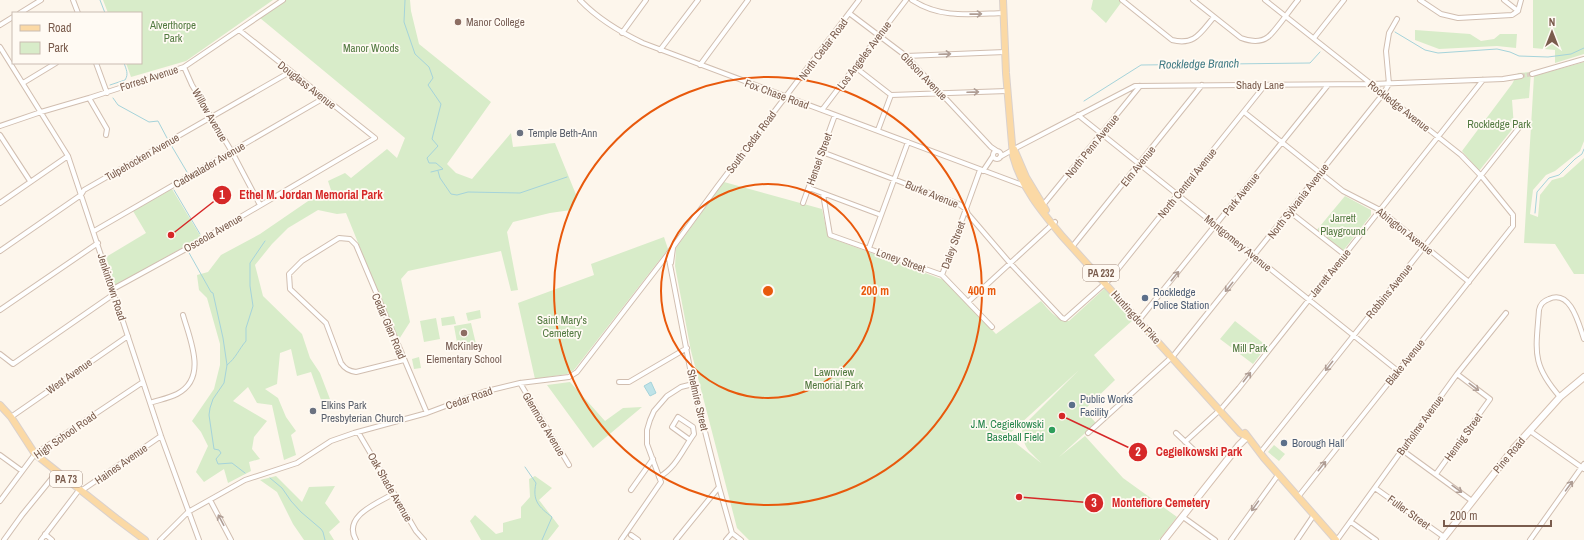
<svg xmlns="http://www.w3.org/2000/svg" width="1584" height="540" viewBox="0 0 1584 540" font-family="'Archivo Narrow',sans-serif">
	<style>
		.green { fill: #d8ecc9; fill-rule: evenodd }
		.water { fill: #bfe3e8; stroke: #a5d3da }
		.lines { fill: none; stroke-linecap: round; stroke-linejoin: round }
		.stream { stroke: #a5d3da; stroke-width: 1 }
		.street-tunnel { stroke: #dcd0c4; stroke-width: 4; stroke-dasharray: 4 2; stroke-linecap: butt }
		.street-casing { stroke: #d1beb0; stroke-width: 6 }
		.secondary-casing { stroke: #d6c0b0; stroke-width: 8 }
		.primary-casing { stroke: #dad1cd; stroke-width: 8 }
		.street { stroke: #fff; stroke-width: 4 }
		.secondary { stroke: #fff; stroke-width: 6 }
		.primary { stroke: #fbd9a5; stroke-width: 6 }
		.oneway { stroke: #af9d94 }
		.ring { fill: none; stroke: #e8590c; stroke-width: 2 }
		.education-dot { fill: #8d6e63; stroke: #fffaf3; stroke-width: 1.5 }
		.worship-dot { fill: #6b7280; stroke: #fffaf3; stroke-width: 1.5 }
		.service-dot { fill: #5c6f8a; stroke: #fffaf3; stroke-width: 1.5 }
		.leisure-dot { fill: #2e9e5b; stroke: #fffaf3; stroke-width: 1.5 }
		.labels { text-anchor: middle; stroke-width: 3.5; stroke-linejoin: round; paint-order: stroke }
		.shield { fill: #fffaf3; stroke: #a28b7f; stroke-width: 1 }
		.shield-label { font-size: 10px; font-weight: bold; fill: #7a5c4d }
		.education-label { font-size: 11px; fill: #785e54; stroke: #fffaf3; text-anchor: start }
		.park-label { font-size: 11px; fill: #537a41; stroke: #fffaf3 }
		.street-label { font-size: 11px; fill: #7a5c4d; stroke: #fffaf3 }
		.worship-label { font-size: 11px; fill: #5b616d; stroke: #fffaf3; text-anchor: start }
		.service-label { font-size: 11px; fill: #4e5e75; stroke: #fffaf3; text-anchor: start }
		.leisure-label { font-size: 11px; fill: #27864d; stroke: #fffaf3; text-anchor: end }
		.water-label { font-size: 12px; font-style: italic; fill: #437c86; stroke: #fffaf3 }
		.centre { fill: #e8590c; stroke: #fffaf3; stroke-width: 2 }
		.ring-label { font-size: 12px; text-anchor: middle; font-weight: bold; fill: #e8590c; stroke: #fffaf3; stroke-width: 3.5; stroke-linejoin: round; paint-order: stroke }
		.leader { fill: none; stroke: #d62828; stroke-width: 1.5 }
		.callout-dot { fill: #d62828; stroke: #fffaf3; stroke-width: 1.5 }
		.mark-label { font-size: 12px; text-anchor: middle; font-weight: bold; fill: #fff }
		.callout-label { font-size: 12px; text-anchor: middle; font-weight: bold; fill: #d62828; stroke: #fffaf3; stroke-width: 3.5; stroke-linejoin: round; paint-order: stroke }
	</style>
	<rect width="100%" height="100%" fill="#fdf6ec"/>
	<path class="green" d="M103,0H273L186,61L131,77L126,63H141V13H108Z
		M286,0H410L411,11L419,44L491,102L447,164L456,173L472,179L511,133L513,147L555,143L577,197L571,210L550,213L513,222L507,232L518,290L511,291L501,251L408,271L401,279L410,322L396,344L369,277L361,250L346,213L337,214L318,210L288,228L272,244L255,265L263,296L302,334L310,358L320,373L333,407L325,411L311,372L297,376L291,349L280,353L277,384L265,389L278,398L286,417L296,431L291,435L296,455L284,460L272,405L257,403L248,387L233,401L267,421L254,437L252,449L260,459L249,462L251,471L228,483L224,469L204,482L196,472L208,446L201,432L192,421L214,389L220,365V344L207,298L199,290L197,275L208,272L221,255L260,234L314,197L333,196L328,181L345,173L351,178L387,149L397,158L405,138L260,18Z
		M1093,0H1123L1106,23L1091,9Z
		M1533,0H1584V54L1555,63V50L1533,48Z
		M1415,30L1470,34L1481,41L1494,39L1500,34H1517L1516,48L1497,46L1439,49L1415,40Z
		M1584,62V141L1580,151L1555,171L1546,175L1533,190L1530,214L1538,217L1540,195L1552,180L1563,177L1584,158V274H1574L1555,244L1524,243L1534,76Z
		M1531,72L1529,98L1512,100L1514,127L1479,171L1462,151L1512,84L1518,73Z
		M724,182L822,209L828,237L944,280L996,334L1041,301C1048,309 1058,322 1069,321L1105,288L1133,320L1094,355L1115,380L1084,410L1096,423L1059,457L1085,436L1123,478L1177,517L1159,540H749L737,528L691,351L675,266L676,248ZM1079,370L1027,422L1022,431C1024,450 1030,451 1041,463L1007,436Z
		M172,189L201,237L119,284H115L106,257L146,233L133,211Z
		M1345,196L1369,209L1371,210V215L1343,251L1316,231Z
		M664,237L668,249L574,370L567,374L535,379L518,303L594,275L591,264Z
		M480,310L481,318L468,321L466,313Z
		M454,316L456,324L442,326L441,318Z
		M436,318L440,339L424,342L420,321Z
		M1235,321L1267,346L1253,364L1220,339Z
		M471,323L476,344L458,348L454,326Z
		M419,357L421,368L414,369L412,359Z
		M570,382L605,421L623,408L642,407L593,448L547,385Z
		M1274,445L1285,454L1279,461L1268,452Z
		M276,476L302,502L309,487L335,486L325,503L340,522L329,532L334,540H304L293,524L277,492L260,480Z
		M535,476L552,488L539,500L559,526L548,540H481L470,521L475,515L496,534L503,532V523L521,518V507L530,497L529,479Z"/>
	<path class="water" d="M651,382L656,393L650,396L644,386Z"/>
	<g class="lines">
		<path class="stream" d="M100,0L105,13
			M405,0L404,22L415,54L429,67L433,78L428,85L441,104L432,139L438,146L427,158L429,163H436L443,169L431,172
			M1395,32L1425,50L1438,53L1497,49L1510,52L1519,56L1548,57L1571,54L1584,48
			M110,85L125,80C129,74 126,69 124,63
			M113,98L118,105L149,122L158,121L167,138
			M1084,101L1141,65L1310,63L1320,52
			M171,145L187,172
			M438,171L440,178L451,194L457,195L468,192L520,193L567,177
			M174,190L200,234
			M1535,213L1537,192L1549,178L1559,175L1575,159L1582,154L1584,149
			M188,251L211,292L213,293L223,338L227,365L224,383L213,399L210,408L209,415L214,449L219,450L221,453L216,459L218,464L232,463L245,473
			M227,365C236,358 239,349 246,341V328L253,306L250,286V263L265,241
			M525,467L536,483C532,501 539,507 552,517L542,540
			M270,478L282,488L291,501L301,512L321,529L323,532L325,540"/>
		<path class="street-tunnel" d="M1521,76L1532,74"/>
		<g class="street-casing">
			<path id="street" d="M73,0L78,13
				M580,0C598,19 620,32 643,43L1025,186
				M912,0C941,19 971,14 1004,13
				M1122,0L1172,40C1195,46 1201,32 1214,17
				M1193,0L1241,38C1249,41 1260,43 1268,37C1275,32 1291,8 1298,0
				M1265,0L1461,155L1483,178L1513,215V226L1298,497
				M1420,0L1441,14L1458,18L1512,15L1518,11
				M1504,0L1518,11
				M1518,11L1521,0
				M20,13L41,0
				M849,13L906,56L991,147L997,151
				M0,25L13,17
				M622,33L646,0
				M1314,38L1344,0
				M0,47L68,156L161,436L199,540
				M660,50L698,0
				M906,56L1005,52
				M96,63L107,93
				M700,65L748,0
				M184,67L192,85L232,152L260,205
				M855,67L891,95L1007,91
				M1532,74L1584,59
				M23,83L56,63
				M89,98L107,129L106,135
				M822,110L906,0
				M1244,112L1343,191L1380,210L1469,282
				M1078,115L1398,371
				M0,126L41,112L89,98L184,67L283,0
				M878,130L891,95
				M0,135L30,181
				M993 155a4 4 0 1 1 8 0a4 4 0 1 1-8 0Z
				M822,152L959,204L966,209L968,214L1010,263L1062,318L1065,319L1110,279L1265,85
				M1000,157L1014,149L1135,86L1372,84L1503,79L1521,76
				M983,171L993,156
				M809,188L881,215
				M823,194L830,235L942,275L992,327
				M0,203L68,156
				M803,203L835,115
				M1043,205L1140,86
				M1290,212L1345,255
				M94,231L324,98
				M1072,247L1202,85
				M869,248L908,142
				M0,251L81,195L84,190L290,72
				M668,254L693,384L719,487L732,533L741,540
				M671,263L673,248
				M942,275L980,170
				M113,289L186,249L375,138L239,30
				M968,302L1055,222
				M0,310L98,243
				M1139,320L1328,85
				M0,354L13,364L114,294
				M404,360L356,372C349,371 345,369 341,363L326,323L290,289L289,274L302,261L339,238L350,239L356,245L427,413
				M619,382H629L687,348
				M520,383L569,465
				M1560,397C1531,364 1536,351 1539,310C1540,305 1543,301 1549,299C1571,289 1579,325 1584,339
				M150,403C159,400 169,398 177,394C208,378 190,340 183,315
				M11,417L128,336
				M1530,431L1584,469
				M358,432L416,531L424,540
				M1088,433L1174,355L1383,94L1389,84L1386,51L1389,33L1397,19
				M1176,433L1195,451
				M1185,442L1222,408L1239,388L1483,80
				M1402,450L1472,501
				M1260,453L1518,129
				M0,455L22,471
				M1436,474L1490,399L1457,374
				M659,477C676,468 683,449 694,434L693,427L678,417L672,427L690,440
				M1375,488L1444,537
				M631,490L653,459
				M81,491L161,436
				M210,500L231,540
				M0,501L35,454L143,382
				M1183,517L1215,540
				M1351,522L1376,540
				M45,534L52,540
				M631,535L638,540
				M4,540L22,515L57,472
				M41,540L79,490
				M160,540L188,512L245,480L297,463L331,441L354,433L427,413L483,392L520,383L569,377L577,372L668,254L717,187L859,0
				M356,540C342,516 378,503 393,494
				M621,540L661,482L647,444V430L650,420L654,411L667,396L681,387L693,384
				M676,540L719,487
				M726,540L732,533
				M1231,540L1278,475
				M1297,540L1314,515
				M1337,540L1457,374L1506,313
				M1530,540L1584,464"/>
		</g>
		<g class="secondary-casing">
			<path id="secondary" d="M1164,540L1239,445L1247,437
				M1442,540L1514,448L1560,397L1584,377"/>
		</g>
		<g class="primary-casing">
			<path id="primary" d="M1003,0L1006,73L1013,156C1021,187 1042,212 1062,236L1240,433L1247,437
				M1014,149L1026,177L1046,210
				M0,405L11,417L35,454L117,519L145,540
				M1245,433L1264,458L1336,540"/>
		</g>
		<use href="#street" class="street"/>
		<use href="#secondary" class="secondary"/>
		<use href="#primary" class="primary"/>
	</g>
	<defs><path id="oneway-shaft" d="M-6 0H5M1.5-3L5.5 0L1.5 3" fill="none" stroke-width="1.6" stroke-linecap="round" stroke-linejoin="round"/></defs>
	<g class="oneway">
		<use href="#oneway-shaft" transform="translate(976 14) rotate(-1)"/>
		<use href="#oneway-shaft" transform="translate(945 54) rotate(-2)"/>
		<use href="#oneway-shaft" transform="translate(973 92) rotate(-2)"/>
		<use href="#oneway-shaft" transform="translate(1175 276) rotate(-51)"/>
		<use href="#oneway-shaft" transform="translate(1229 287) rotate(129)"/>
		<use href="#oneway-shaft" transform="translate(1329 366) rotate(128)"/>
		<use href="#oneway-shaft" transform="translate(1247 377) rotate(-52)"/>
		<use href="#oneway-shaft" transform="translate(1474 387) rotate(37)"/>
		<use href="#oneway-shaft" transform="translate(1322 466) rotate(-51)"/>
		<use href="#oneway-shaft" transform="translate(1569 486) rotate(-54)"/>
		<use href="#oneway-shaft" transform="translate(1457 489) rotate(36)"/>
		<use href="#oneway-shaft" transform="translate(1255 506) rotate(126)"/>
		<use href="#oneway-shaft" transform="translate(221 520) rotate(-118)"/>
	</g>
	<g class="ring">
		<circle cx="768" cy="291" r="107"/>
		<circle cx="768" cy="291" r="214"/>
	</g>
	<g class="education-dot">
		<circle cx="458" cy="22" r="4"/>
		<circle cx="464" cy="333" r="4"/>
	</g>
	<g class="worship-dot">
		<circle cx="520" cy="133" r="4"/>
		<circle cx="313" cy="411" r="4"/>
	</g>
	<g class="service-dot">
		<circle cx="1145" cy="298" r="4"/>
		<circle cx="1072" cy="405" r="4"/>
		<circle cx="1284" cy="443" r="4"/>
	</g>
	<circle class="leisure-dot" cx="1052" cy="430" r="4"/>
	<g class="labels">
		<g class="shield">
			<rect x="1083" y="265" width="36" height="16" rx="3"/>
			<rect x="50" y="471" width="32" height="16" rx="3"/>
		</g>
		<g class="shield-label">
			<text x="1101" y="277">PA 232</text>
			<text x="66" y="483">PA 73</text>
		</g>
		<g class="education-label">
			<text x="466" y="26">Manor College</text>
			<text x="464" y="350" text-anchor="middle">McKinley<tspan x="464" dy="13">Elementary School</tspan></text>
		</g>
		<g class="park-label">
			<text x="173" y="29">Alverthorpe<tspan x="173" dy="13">Park</tspan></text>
			<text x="371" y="52">Manor Woods</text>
			<text x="1499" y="128">Rockledge Park</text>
			<text x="1343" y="222">Jarrett<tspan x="1343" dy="13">Playground</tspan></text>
			<text x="562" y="324">Saint Mary's<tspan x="562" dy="13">Cemetery</tspan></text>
			<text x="1250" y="352">Mill Park</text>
			<text x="834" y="376">Lawnview<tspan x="834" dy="13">Memorial Park</tspan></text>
		</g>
		<g class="street-label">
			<text transform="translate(823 49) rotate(-53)" y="4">North Cedar Road</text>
			<text transform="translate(864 55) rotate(-53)" y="4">Los Angeles Avenue</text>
			<text transform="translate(924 76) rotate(46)" y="4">Gibson Avenue</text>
			<text transform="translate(149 78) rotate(-18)" y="4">Forrest Avenue</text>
			<text transform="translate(307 85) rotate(38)" y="4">Douglass Avenue</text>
			<text x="1260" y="89">Shady Lane</text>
			<text transform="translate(777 94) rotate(20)" y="4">Fox Chase Road</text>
			<text transform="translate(1399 106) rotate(38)" y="4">Rockledge Avenue</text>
			<text transform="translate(210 115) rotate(60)" y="4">Willow Avenue</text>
			<text transform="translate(751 142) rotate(-53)" y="4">South Cedar Road</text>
			<text transform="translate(1092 146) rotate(-51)" y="4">North Penn Avenue</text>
			<text transform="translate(142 157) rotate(-30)" y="4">Tulpehocken Avenue</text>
			<text transform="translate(819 159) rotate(-70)" y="4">Hensel Street</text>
			<text transform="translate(209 165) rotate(-30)" y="4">Cadwalader Avenue</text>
			<text transform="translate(1138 166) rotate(-51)" y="4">Elm Avenue</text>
			<text transform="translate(1187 183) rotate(-51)" y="4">North Central Avenue</text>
			<text transform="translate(932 194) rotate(22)" y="4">Burke Avenue</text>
			<text transform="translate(1241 194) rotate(-51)" y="4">Park Avenue</text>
			<text transform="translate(1298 201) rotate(-52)" y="4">North Sylvania Avenue</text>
			<text transform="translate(1405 231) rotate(38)" y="4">Abington Avenue</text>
			<text transform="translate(213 233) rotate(-30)" y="4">Osceola Avenue</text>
			<text transform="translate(1238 243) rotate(39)" y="4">Montgomery Avenue</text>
			<text transform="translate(953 245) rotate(-70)" y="4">Daley Street</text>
			<text transform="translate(901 260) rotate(20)" y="4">Loney Street</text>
			<text transform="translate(1330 273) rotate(-51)" y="4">Jarrett Avenue</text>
			<text transform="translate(112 287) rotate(72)" y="4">Jenkintown Road</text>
			<text transform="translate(1389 291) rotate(-51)" y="4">Robbins Avenue</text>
			<text transform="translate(1136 317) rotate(48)" y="4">Huntingdon Pike</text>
			<text transform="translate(389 326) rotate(67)" y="4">Cedar Glen Road</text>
			<text transform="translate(1405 362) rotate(-51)" y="4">Blake Avenue</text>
			<text transform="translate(69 376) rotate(-35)" y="4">West Avenue</text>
			<text transform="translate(469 398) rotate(-19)" y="4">Cedar Road</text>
			<text transform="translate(698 400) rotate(77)" y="4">Shelmire Street</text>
			<text transform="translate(544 424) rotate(59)" y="4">Glenmore Avenue</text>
			<text transform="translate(1420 425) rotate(-54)" y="4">Burholme Avenue</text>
			<text transform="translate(65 435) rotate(-35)" y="4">High School Road</text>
			<text transform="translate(1463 437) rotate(-54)" y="4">Hennig Street</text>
			<text transform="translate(1509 455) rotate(-50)" y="4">Pine Road</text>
			<text transform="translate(121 464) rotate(-35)" y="4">Haines Avenue</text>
			<text transform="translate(390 487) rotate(60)" y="4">Oak Shade Avenue</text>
			<text transform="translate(1409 512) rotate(36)" y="4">Fuller Street</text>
		</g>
		<g class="worship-label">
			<text x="528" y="137">Temple Beth-Ann</text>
			<text x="321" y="409">Elkins Park<tspan x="321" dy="13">Presbyterian Church</tspan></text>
		</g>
		<g class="service-label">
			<text x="1153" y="296">Rockledge<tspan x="1153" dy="13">Police Station</tspan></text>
			<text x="1080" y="403">Public Works<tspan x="1080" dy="13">Facility</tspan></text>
			<text x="1292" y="447">Borough Hall</text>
		</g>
		<g class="leisure-label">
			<text x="1044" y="428">J.M. Cegielkowski<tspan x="1044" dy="13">Baseball Field</tspan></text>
		</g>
		<g class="water-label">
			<text transform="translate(1199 64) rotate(-1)" y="4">Rockledge Branch</text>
		</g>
	</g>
	<circle cx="768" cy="291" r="6" class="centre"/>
	<g class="ring-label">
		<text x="875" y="295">200 m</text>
		<text x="982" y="295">400 m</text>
	</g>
	<path class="leader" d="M171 235L222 195M1062 416L1138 452M1019 497L1094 503"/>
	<g class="callout-dot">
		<circle cx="171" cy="235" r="4"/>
		<circle cx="1062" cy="416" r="4"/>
		<circle cx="1019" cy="497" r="4"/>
		<circle cx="222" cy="195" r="10"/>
		<circle cx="1138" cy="452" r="10"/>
		<circle cx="1094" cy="503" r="10"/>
	</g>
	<g class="mark-label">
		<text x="222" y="199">1</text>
		<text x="1138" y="456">2</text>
		<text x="1094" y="507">3</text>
	</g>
	<g class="callout-label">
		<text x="311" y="199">Ethel M. Jordan Memorial Park</text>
		<text x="1199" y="456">Cegielkowski Park</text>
		<text x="1161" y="507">Montefiore Cemetery</text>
	</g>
	<rect x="12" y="12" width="130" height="52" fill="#fffaf3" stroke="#cabbb1"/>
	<rect x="20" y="25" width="20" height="6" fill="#fbd9a5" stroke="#cabbb1"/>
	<text x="48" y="32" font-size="12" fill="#7a5c4d">Road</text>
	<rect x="20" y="42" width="20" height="12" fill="#d8ecc9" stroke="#cabbb1"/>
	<text x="48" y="52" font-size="12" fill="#7a5c4d">Park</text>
	<g transform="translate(1552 32)" stroke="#fffaf3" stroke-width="3" paint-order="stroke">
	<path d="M0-3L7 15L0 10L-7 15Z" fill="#7a5c4d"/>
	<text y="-6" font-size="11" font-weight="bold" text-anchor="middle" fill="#7a5c4d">N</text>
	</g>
	<path d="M1444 520v6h107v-6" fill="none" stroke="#7a5c4d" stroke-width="2"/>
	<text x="1450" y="520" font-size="12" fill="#7a5c4d" stroke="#fffaf3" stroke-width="3" paint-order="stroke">200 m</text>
</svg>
